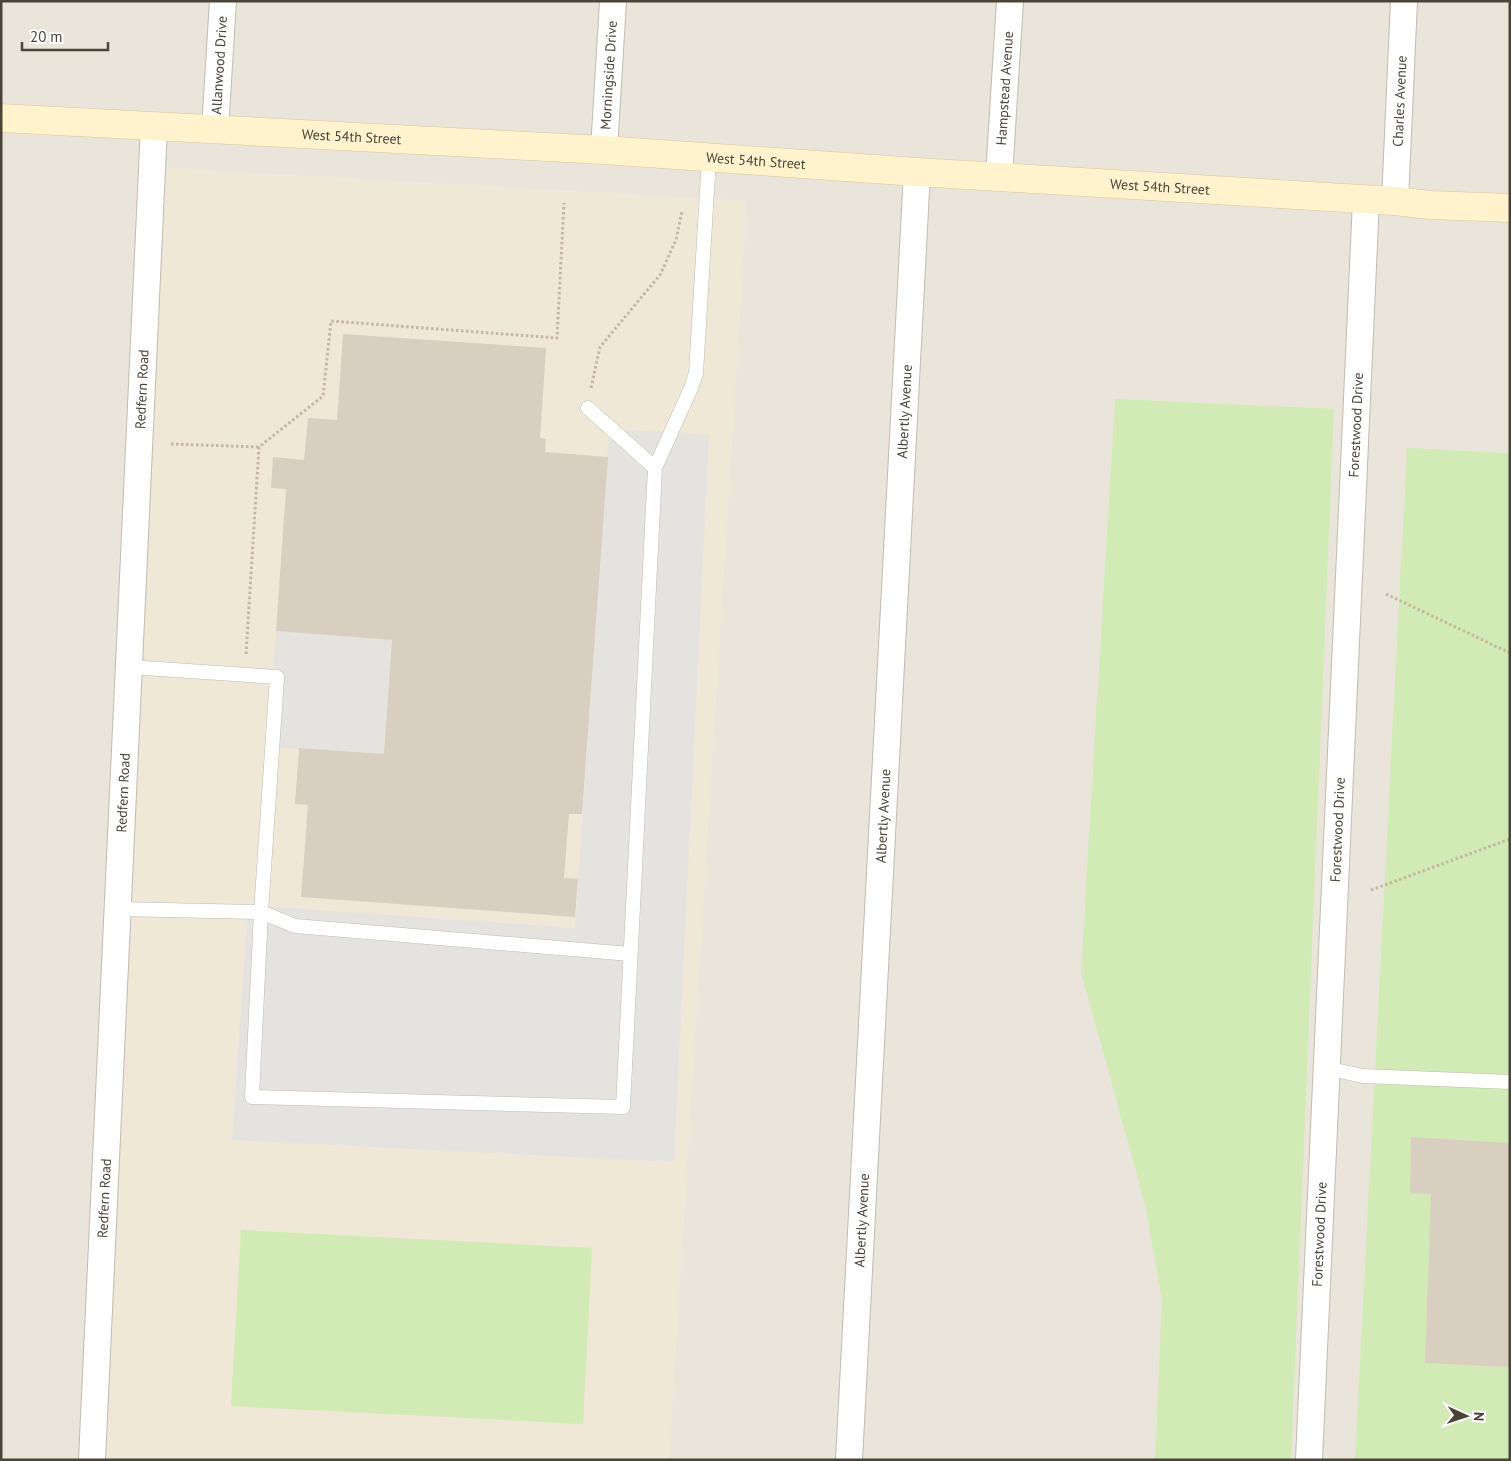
<svg xmlns="http://www.w3.org/2000/svg" width="1511" height="1461" viewBox="0 0 1511 1461" font-family="'PT Sans',sans-serif">
	<style>
		.residential { fill: #eae5da }
		.education { fill: #efe8d6 }
		.green { fill: #d2eab5 }
		.parking { fill: #e5e3e0 }
		.building { fill: #d8cfc1 }
		.lines { fill: none; stroke-linecap: round; stroke-linejoin: round }
		.lane-casing { stroke: #c2bbae; stroke-width: 15 }
		.street-casing { stroke: #c2bbae; stroke-width: 28 }
		.secondary-casing { stroke: #d6c79b; stroke-width: 29 }
		.path { stroke: #c4b79f; stroke-width: 3; stroke-dasharray: 2.5 2.5; stroke-linecap: butt }
		.lane { stroke: #fff; stroke-width: 14 }
		.street { stroke: #fff; stroke-width: 26 }
		.secondary { stroke: #fff3cd; stroke-width: 28 }
		.labels { text-anchor: middle; stroke-width: 4; stroke-linejoin: round; paint-order: stroke }
		.street-label { font-size: 14px; fill: #4b4439; stroke: #fff }
	</style>
	<rect width="100%" height="100%" fill="#f6f3ec"/>
	<path class="residential" d="M1,1H1510V1460H1Z"/>
	<path class="education" d="M164,168L747,201L669,1460H106Z"/>
	<path class="green" d="M1115,399L1334,409L1291,1460H1155L1162,1300L1145,1204L1081,972Z
		M1407,448L1510,453V1460H1355Z
		M241,1230L592,1248L583,1424L231,1406Z"/>
	<path class="parking" d="M609,429L709,435L674,1162L232,1140L248,905L575,928Z
		M276,631L392,640L384,754L267,747Z"/>
	<path class="building" d="M343,334L546,348L540,438L546,439L545,452L608,457L582,814H569L564,878L578,879L575,917L301,897L308,805L295,804L299,748L384,754L392,640L276,631L286,489L271,488L273,457L304,460L308,418L337,420Z
		M1411,1137L1510,1143V1367L1425,1363L1431,1194L1410,1193Z"/>
	<g class="lines">
		<g class="lane-casing">
			<path id="lane" d="M588,408L655,468
				M129,667L277,677L261,912L252,1097L623,1107L655,468L691,388L696,373L709,158
				M118,909L261,912L295,926L630,954
				M1326,1068L1363,1076L1510,1082"/>
		</g>
		<g class="street-casing">
			<g id="street">
				<path id="s1" d="M215,129L223,1"/>
				<path id="s2" d="M604,150L613,1"/>
				<path id="s3" d="M999,176L1010,1"/>
				<path id="s4" d="M1395,201L1404,1"/>
				<path id="s5" d="M92,1460L154,126"/>
				<path id="s6" d="M849,1460L917,172"/>
				<path id="s7" d="M1309,1460L1366,200"/>
			</g>
		</g>
		<g class="secondary-casing">
			<g id="secondary">
				<path id="s8" d="M1,118L604,150L917,172L1395,201L1430,205L1510,208"/>
			</g>
		</g>
		<path class="path" d="M591,388L600,347L660,275L676,240L682,211
			M171,444L259,447
			M1386,594L1510,653
			M246,654L259,447L323,396L331,321L557,338L564,203
			M1371,890L1510,839"/>
		<use href="#lane" class="lane"/>
		<use href="#street" class="street"/>
		<use href="#secondary" class="secondary"/>
	</g>
	<g class="labels">
		<g class="street-label">
			<text dy="5" stroke="none"><textPath href="#s1" startOffset="64">Allanwood Drive</textPath></text>
			<text dy="5" stroke="none"><textPath href="#s2" startOffset="75">Morningside Drive</textPath></text>
			<text dy="5" stroke="none"><textPath href="#s3" startOffset="88">Hampstead Avenue</textPath></text>
			<text dy="5" stroke="none"><textPath href="#s4" startOffset="100">Charles Avenue</textPath></text>
			<text dy="5" stroke="none"><textPath href="#s8" startOffset="351">West 54th Street</textPath></text>
			<text dy="5" stroke="none"><textPath href="#s8" startOffset="756">West 54th Street</textPath></text>
			<text dy="5" stroke="none"><textPath href="#s8" startOffset="1161">West 54th Street</textPath></text>
			<text dy="5" stroke="none"><textPath href="#s5" startOffset="1072">Redfern Road</textPath></text>
			<text dy="5" stroke="none"><textPath href="#s6" startOffset="1050">Albertly Avenue</textPath></text>
			<text dy="5" stroke="none"><textPath href="#s7" startOffset="1036">Forestwood Drive</textPath></text>
			<text dy="5" stroke="none"><textPath href="#s5" startOffset="668">Redfern Road</textPath></text>
			<text dy="5" stroke="none"><textPath href="#s6" startOffset="645">Albertly Avenue</textPath></text>
			<text dy="5" stroke="none"><textPath href="#s7" startOffset="631">Forestwood Drive</textPath></text>
			<text dy="5" stroke="none"><textPath href="#s5" startOffset="262">Redfern Road</textPath></text>
			<text dy="5" stroke="none"><textPath href="#s6" startOffset="240">Albertly Avenue</textPath></text>
			<text dy="5" stroke="none"><textPath href="#s7" startOffset="226">Forestwood Drive</textPath></text>
		</g>
	</g>
	<rect width="1511" height="1461" fill="none" stroke="#4b4439" stroke-width="5"/>
	<g transform="translate(1466 1416) rotate(93)" stroke="#ffffff" stroke-width="4" paint-order="stroke">
	<path d="M0-4L9 19L0 12L-9 19Z" fill="#4b4439"/>
	<text y="-8" font-size="14" font-weight="bold" text-anchor="middle" fill="#4b4439">N</text>
	</g>
	<path d="M22 42v8h86v-8" fill="none" stroke="#4b4439" stroke-width="2.5"/>
	<text x="30" y="42" font-size="15" fill="#4b4439" stroke="#ffffff" stroke-width="4" paint-order="stroke">20 m</text>
</svg>
